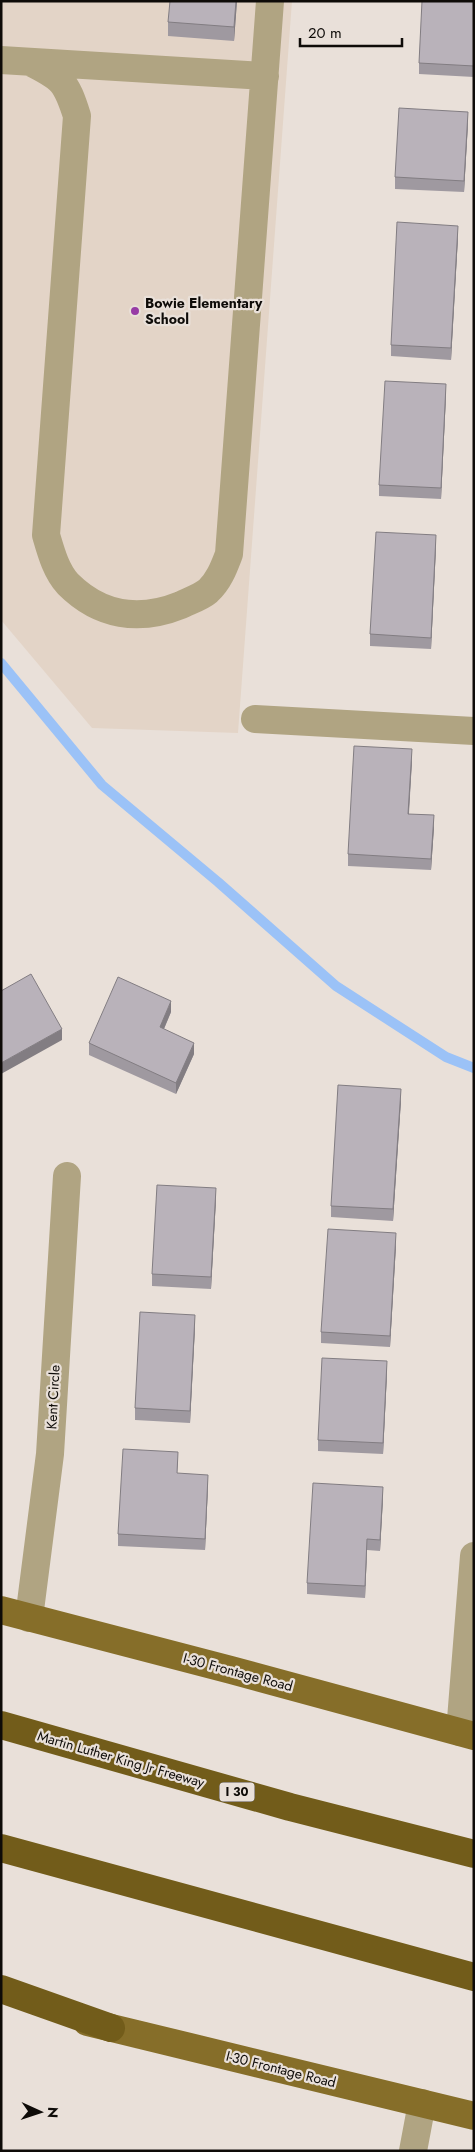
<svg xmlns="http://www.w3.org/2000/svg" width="475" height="2152" viewBox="0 0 475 2152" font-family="Jost,sans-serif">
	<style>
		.built { fill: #e3d4c7 }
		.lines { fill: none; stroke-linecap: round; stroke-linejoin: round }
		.stream { stroke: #9bc2f7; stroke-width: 10 }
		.minor { stroke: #b0a482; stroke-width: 28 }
		.major { stroke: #866e29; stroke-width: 28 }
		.highway { stroke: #725c1a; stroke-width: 28 }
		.wall { fill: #9f99a0 }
		.shaded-wall { fill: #827d82 }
		.building { fill: #b9b2ba; stroke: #827d82 }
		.poi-dot { fill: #973ba5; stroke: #e9e0d9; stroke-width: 2 }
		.labels { text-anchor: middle; stroke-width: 4.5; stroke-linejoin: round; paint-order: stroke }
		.shield { fill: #e9e0d9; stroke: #504b47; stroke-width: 1 }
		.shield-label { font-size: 12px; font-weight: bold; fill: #0e0b08 }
		.poi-label { font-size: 14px; font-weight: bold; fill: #0e0b08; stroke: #e9e0d9; text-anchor: start }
		.street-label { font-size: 14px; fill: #0e0b08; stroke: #e9e0d9 }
	</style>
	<rect width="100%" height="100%" fill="#e9e0d9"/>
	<path class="built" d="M1,1H292L238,733L92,728L1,620Z"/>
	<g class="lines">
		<path class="stream" d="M1,663L102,785L218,882L336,986L446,1057L474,1068"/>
		<path class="minor" d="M1,60L265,76
			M30,62C62,78 66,81 77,116L46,535C51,552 56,571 68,584C100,616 139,622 181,605C189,601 201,597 208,591C219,581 224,567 229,554L270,1
			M255,719L474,731
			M29,1618L50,1454L67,1176
			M460,1732L474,1556
			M413,2151L422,2103"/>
		<path class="major" d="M1,1610L231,1670L474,1736
			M87,2022L474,2116"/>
		<path class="highway" d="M1,1725L290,1807L474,1854
			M1,1848L474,1977
			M1,1989L111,2028"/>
	</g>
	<path class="wall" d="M237,1L234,41L168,36V22Z
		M474,1V77L419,74V63Z
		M468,123L464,192L395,189V177Z
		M458,237L451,360L391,356V345Z
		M446,395L441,499L379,496V485Z
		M436,547L431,649L370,646V634Z
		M412,760L409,814L434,827L431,870L348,866V854Z
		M171,1012L164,1029L194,1054L176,1094L89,1055V1043Z
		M401,1100L393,1221L331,1217V1206Z
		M216,1199L211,1289L152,1286V1274Z
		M396,1245L390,1347L321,1343V1332Z
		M195,1327L190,1423L135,1420V1408Z
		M387,1373L383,1454L318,1451V1440Z
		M178,1463L177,1473L208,1486L205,1550L118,1546V1534Z
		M383,1498L380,1551L367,1550L365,1598L307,1594V1583Z"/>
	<path class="shaded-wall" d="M236,1H237L234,41V27Z
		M468,112V123L464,192V181Z
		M458,226V237L451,360V348Z
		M446,384V395L441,499V488Z
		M436,535V547L431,649V638Z
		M412,749V760L408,825V814Z
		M434,815V827L431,870V859Z
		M171,1001V1012L160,1038V1027Z
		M62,1029V1040L1,1074V1063Z
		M194,1043V1054L176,1094V1083Z
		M401,1089V1100L393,1221V1209Z
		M216,1188V1199L211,1289V1277Z
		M396,1233V1245L390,1347V1336Z
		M195,1315V1327L190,1423V1411Z
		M387,1361V1373L383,1454V1443Z
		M208,1475V1486L205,1550V1539Z
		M383,1487V1498L380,1551V1540Z
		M367,1539V1550L365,1598V1586Z"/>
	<path class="building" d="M170,1H236L234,27L168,22Z
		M422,1H474V66L419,63Z
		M399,108L468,112L464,181L395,177Z
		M397,222L458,226L451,348L391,345Z
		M385,381L446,384L441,488L379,485Z
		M376,532L436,535L431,638L370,634Z
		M354,746L412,749L408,814L434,815L431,859L348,854Z
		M31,974L62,1029L1,1063V991Z
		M118,977L171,1001L160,1027L194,1043L176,1083L89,1043Z
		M338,1085L401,1089L393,1209L331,1206Z
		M157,1185L216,1188L211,1277L152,1274Z
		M328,1229L396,1233L390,1336L321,1332Z
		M140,1312L195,1315L190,1411L135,1408Z
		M322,1358L387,1361L383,1443L318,1440Z
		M123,1449L178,1452L177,1473L208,1475L205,1539L118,1534Z
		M313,1483L383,1487L380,1540L367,1539L365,1586L307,1583Z"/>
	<circle class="poi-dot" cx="135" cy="311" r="5"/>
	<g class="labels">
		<rect class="shield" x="219.5" y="1782.5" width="35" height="19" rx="4"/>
		<g class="shield-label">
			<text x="237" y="1796">I 30</text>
		</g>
		<g class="poi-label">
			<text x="145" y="308">Bowie Elementary<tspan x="145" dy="16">School</tspan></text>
		</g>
		<g class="street-label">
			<text transform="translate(53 1397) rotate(-87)" y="5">Kent Circle</text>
			<text transform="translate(238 1672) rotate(15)" y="5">I-30 Frontage Road</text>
			<text transform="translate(121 1759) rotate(16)" y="5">Martin Luther King Jr Freeway</text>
			<text transform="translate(281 2069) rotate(14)" y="5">I-30 Frontage Road</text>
		</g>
	</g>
	<rect width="475" height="2152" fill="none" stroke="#0e0b08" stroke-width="5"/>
	<g transform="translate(40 2112) rotate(93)" stroke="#e9e0d9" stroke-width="4" paint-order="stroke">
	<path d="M0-4L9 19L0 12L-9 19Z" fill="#0e0b08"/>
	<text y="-8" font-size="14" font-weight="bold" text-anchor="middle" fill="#0e0b08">N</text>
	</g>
	<path d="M300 38v8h102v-8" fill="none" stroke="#0e0b08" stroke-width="2.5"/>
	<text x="308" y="38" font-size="15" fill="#0e0b08" stroke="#e9e0d9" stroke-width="4" paint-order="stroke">20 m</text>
</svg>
